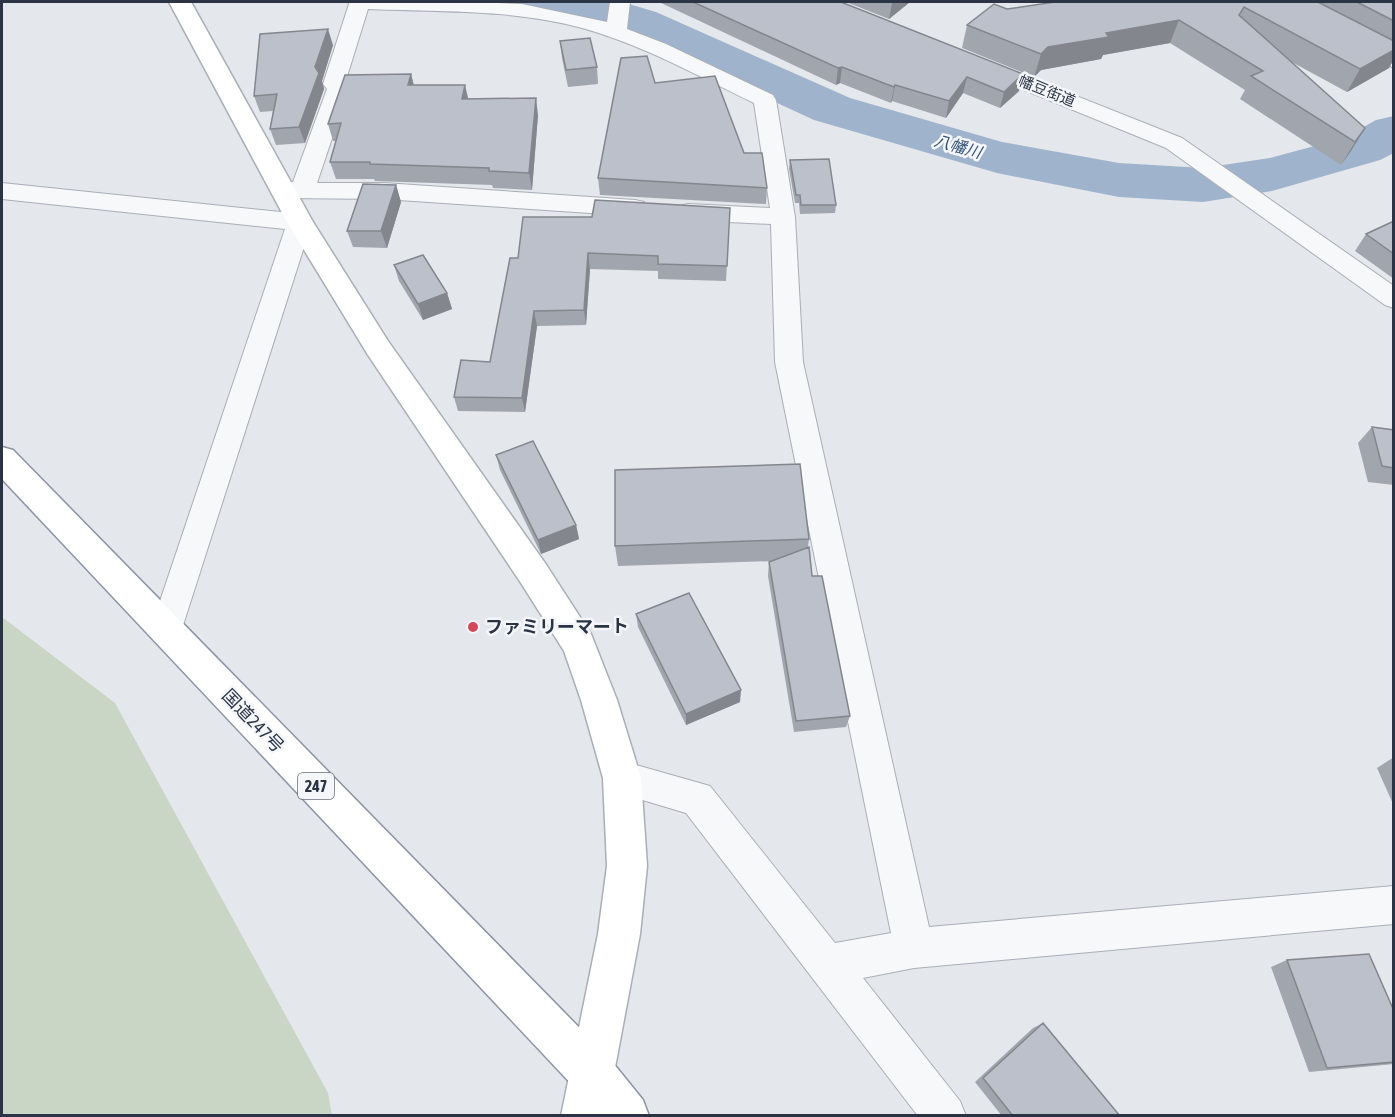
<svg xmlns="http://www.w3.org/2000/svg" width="1395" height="1117" viewBox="0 0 1395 1117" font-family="'Asap Condensed','Noto Sans JP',sans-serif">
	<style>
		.green { fill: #c9d6c5 }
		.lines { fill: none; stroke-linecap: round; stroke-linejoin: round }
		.river { fill: #9fb4cc; fill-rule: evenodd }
		.street-casing { stroke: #a9aeb7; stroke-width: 2 }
		.secondary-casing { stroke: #a9aeb7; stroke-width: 3 }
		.highway-casing { stroke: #8b94a3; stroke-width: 3 }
		.street { fill: #f7f8fa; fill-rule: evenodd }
		.secondary { fill: #fff; fill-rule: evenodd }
		.highway { fill: #fff; fill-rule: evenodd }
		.wall { fill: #a1a5ae }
		.shaded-wall { fill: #83868d }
		.building { fill: #bbc0ca; stroke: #83868d; stroke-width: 1.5 }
		.poi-dot { fill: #d1495b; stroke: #f4f6f9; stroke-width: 2 }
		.labels { text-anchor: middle; stroke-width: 5; stroke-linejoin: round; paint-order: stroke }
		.far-street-label { font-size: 15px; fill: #2b3445; stroke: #f4f6f9 }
		.far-water-label { font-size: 16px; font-style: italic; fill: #34527a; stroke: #f4f6f9 }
		.shield { fill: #f4f6f9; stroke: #676e7b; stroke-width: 1.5 }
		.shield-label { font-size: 16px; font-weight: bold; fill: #2b3445 }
		.poi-label { font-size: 18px; font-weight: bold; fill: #2b3445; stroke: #f4f6f9; text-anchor: start }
		.street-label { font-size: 18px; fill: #2b3445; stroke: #f4f6f9 }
	</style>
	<rect width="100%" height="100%" fill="#e4e7ec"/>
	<path class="green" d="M2,617L115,703L328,1093L332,1115H2Z"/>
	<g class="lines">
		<path class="river" d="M513,2H622L656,12L850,98L1002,142L1119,163L1203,168L1270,158L1344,138L1376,120L1394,116V153L1380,160L1272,191L1203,202L1119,197L997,173L814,120L624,32L596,23L519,12Z"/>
		<g class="street-casing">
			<path id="street" d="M348,2H472L522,4L607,22L610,2H630L627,29L666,44L773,95L776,100L795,217L803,362L929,927L1394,886V924L914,968L863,978L960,1101L966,1116H918L686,813L609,790L604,778L609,766L622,761L710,786L835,943L891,933L775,362L771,224L688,220L679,218L676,212L679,206L688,204L770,208L754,103C698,76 643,45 582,28C514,9 439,12 368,9L345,83L349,88L317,183H384L635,200L644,202L647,208L644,214L635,216L384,199L284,198L276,195L272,190L276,185L293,182L327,89L323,84L349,4Z
				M1275,2H1299L1394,53V68L1278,6Z
				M983,59L1182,138L1394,286V308L1385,305L1166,148L975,70L972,65L975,60Z
				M2,183L300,214L309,216L312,222L178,641L166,645L154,641L150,631L285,229L2,199Z"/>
		</g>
		<g class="secondary-casing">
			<path id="secondary" d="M169,2H191L313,222L388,341L545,563L591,634L617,700L641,778L647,866L640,934L606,1116H561L598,934L607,866L603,778L581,700L564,651L521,583L368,355L287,222Z"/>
		</g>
		<g class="highway-casing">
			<path id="highway" d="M2,447L13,450L609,1058L643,1100L649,1116H598L577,1090L2,479Z"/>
		</g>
		<use href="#street" class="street"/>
		<use href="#secondary" class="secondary"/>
		<use href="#highway" class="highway"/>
	</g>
	<path class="wall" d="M659,2H841L1019,91L1000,108L963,93L946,118L892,101L891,103L840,83L836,85Z
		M846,2H910L889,19Z
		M1055,2H1394V59L1389,68L1347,92L1288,60L1365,128L1351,151L1341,165L1240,99L1245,90L1170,43L1103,55L1101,59L1041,70L1034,77L962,48L967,25L1007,9Z
		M560,41L597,67L598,84L568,87L562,58Z
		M333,45L322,81L324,89L305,143L276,145L270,129L273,111L260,112L254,96Z
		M411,74L414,85L468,99L538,115L532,190L493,188L492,185L375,181L374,179H336L330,162L336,141H333L328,124Z
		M655,83L744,153L767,188L766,204L600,195L598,178Z
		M790,160L836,205L835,213L800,214L799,203H795L789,169Z
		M396,185L401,202L387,248L353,247L347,231Z
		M730,208L726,281L658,279V271L590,269L586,325L537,326L525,412L458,411L454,397L490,362L518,258L592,217Z
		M1394,221V279L1355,251L1366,234Z
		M394,265L447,293L452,309L423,320L399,281Z
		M1372,427L1394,430V485L1368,482L1358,443Z
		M496,455L576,525L579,539L541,554L500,470Z
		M809,539L808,547L812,576L850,716L846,727L794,732L768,576L769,562L774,561L618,566L615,546Z
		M636,614L740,702L686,725L638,627Z
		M1394,757V806L1377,768Z
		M1287,960L1394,1011V1064L1309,1072L1271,967Z
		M1043,1023L1120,1116H1002L975,1082L1033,1028Z"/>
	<path class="shaded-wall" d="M894,2H910L889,19L892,3Z
		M1179,20L1170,43L1103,55L1101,59L1041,70L1034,77L1041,54L1048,47L1106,33Z
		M328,29L333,45L322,81L324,89L305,143L299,127L315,67Z
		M1394,50V59L1389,68L1347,92L1360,69Z
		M842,67L840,83L836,85L838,68Z
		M411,74L415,91L408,85Z
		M1023,74L1019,91L1000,108L1004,92Z
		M967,77L963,93L946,118L949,101Z
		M465,85L469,102L462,99Z
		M895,85L892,101L891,103L894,87Z
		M536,98L538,115L532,190L529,173Z
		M1365,128L1351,151L1341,165L1355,142Z
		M396,185L401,202L387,248L381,231Z
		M588,253L590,269L586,325L584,310Z
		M447,293L452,309L423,320L418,304Z
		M534,311L537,326L525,412L522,398Z
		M576,525L579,539L541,554L538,540Z
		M741,690L740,702L686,725V714Z"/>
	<path class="building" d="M693,2H841L1023,74L1004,92L967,77L949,101L895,85L894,87L842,67L838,68Z
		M1055,2H1318L1394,41V50L1360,69L1244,7L1239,15L1365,128L1355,142L1251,76L1263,71L1179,20L1106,33L1109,37L1048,47L1041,54L967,25L994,4L1007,9Z
		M1357,2H1394V21Z
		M328,29L315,67L319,73L299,127L270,129L277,94L254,96L260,34Z
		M590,38L597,67L566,70L560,41Z
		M647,56L655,83L715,76L744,153H762L767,188L598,178L621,58Z
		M411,74L408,85H465L462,99L536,98L529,173L489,171V168L370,164V162H330L341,123L328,124L345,75Z
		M829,159L836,205H801L800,195H796L790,160Z
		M363,184L396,185L381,231H347Z
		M595,200L730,208L727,266L658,264V256L588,253L584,310L534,311L522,398L454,397L461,360L490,362L510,258H518L523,217H592Z
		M1394,221V254L1366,234Z
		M423,255L447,293L418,304L394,265Z
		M1372,427L1394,430V468L1382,466Z
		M533,441L576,525L538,540L496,455Z
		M800,464L809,539L615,546V470Z
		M809,547L812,576H822L850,716L796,721L769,562Z
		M689,593L741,690L686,714L636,614Z
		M1369,954L1394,1011V1062L1327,1068L1287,960Z
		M1043,1023L1120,1116H1013L983,1078Z"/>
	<circle class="poi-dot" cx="473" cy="627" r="6"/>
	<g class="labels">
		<g class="far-street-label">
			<text transform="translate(1047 91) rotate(22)" y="5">幡豆街道</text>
		</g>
		<g class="far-water-label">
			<text transform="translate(958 146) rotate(16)" y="6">八幡川</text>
		</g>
		<rect class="shield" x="298" y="773" width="36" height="26" rx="4.5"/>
		<g class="shield-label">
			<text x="316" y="792">247</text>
		</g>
		<g class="poi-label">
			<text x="485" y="633">ファミリーマート</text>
		</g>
		<g class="street-label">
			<text transform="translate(253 721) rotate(46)" y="6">国道247号</text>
		</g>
	</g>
	<rect width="1395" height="1117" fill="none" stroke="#2b3445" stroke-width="6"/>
</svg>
